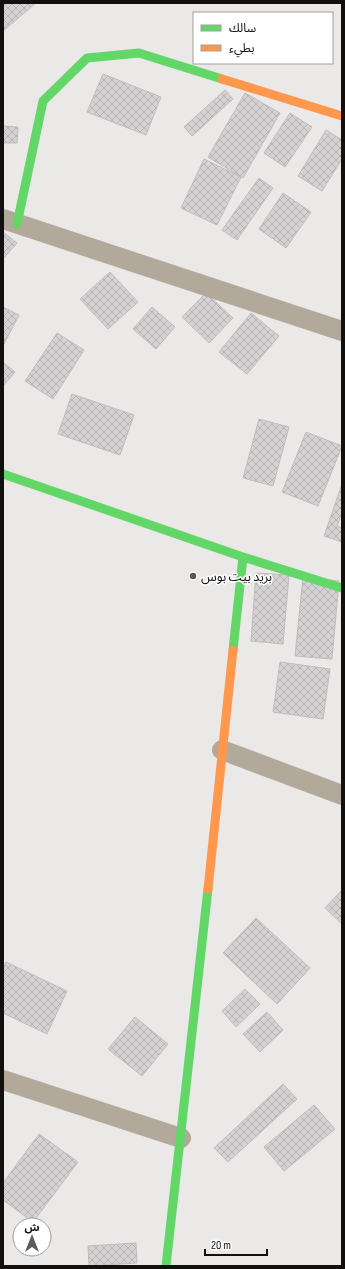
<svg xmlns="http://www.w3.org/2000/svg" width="345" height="1269" viewBox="0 0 345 1269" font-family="'Sofia Sans Condensed','Noto Sans Arabic',sans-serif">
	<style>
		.building { fill: url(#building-cross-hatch); stroke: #bebcbd }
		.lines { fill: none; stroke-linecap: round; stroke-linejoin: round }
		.street { stroke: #b2a99a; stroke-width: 20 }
		.fast { stroke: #63d668; stroke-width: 9 }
		.slow { stroke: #ff974d; stroke-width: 9 }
		.poi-dot { fill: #5d5c5b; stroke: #fff; stroke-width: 1.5 }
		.labels { text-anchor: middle; stroke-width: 3; stroke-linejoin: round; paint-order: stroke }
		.poi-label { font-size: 13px; fill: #11100f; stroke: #fff; text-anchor: start }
	</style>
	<defs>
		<pattern id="building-cross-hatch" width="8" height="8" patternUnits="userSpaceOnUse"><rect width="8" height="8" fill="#d4d2d3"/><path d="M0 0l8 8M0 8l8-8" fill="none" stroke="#b5b3b4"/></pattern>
	</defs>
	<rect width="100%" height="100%" fill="#ebe9e7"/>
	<path class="building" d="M3,3H36L3,31Z
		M103,74L161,97L146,135L87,112Z
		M225,90L233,99L192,136L184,127Z
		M245,93L280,113L243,178L208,157Z
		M290,113L312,127L285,167L264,153Z
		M3,126L18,127L17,143H3Z
		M326,130L342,140V159L322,191L298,176Z
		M204,159L241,177L217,225L181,208Z
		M259,178L273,188L237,240L222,230Z
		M283,193L311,212L286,248L259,229Z
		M3,232L17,243L3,259Z
		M110,272L138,302L108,329L80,299Z
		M206,293L233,318L209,343L182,317Z
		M3,307L19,315L3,346Z
		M152,307L175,327L156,349L133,329Z
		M251,313L279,336L247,374L219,352Z
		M57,333L84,350L53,399L25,381Z
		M3,362L15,372L3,386Z
		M72,394L134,415L120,455L58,434Z
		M259,419L289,427L273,486L243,478Z
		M306,432L342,446L318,506L282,492Z
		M342,484V513L337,526L342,528V542L324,536Z
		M256,573L289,575L283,644L251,641Z
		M303,577L339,581L332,659L295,656Z
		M280,662L330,669L323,719L273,712Z
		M342,890V924L325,908Z
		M256,918L310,968L277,1004L223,953Z
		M6,962L67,991L47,1034L3,1013V969Z
		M245,989L260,1004L236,1027L222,1011Z
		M267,1012L283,1030L260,1052L243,1034Z
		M135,1017L168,1044L142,1076L108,1049Z
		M283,1084L297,1099L228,1162L214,1148Z
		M314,1105L335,1129L284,1171L264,1147Z
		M39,1134L78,1162L33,1222L3,1200V1183Z
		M136,1243L137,1263L89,1266L88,1246Z"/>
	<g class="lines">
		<path class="street" d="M3,219L342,331
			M222,750L342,795
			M3,1080L181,1138"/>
		<path class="fast" d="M17,224L43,101L87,58L139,53L222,79
			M3,474L243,557L342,588
			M233,650L243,557
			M166,1266L208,889"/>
		<path class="slow" d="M222,79L342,116
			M208,889L233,650"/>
	</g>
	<circle class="poi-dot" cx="193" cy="576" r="4"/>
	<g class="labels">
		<g class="poi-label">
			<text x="201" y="581">بريد بيت بوس</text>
		</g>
	</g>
	<rect width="345" height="1269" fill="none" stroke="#11100f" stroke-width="8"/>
	<rect x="193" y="12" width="140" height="52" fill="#ffffff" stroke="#a09f9f"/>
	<rect x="201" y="25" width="20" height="6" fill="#63d668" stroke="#a09f9f"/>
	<text x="229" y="32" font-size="12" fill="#11100f">سالك</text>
	<rect x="201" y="45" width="20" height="6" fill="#ff974d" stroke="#a09f9f"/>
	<text x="229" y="52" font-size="12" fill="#11100f">بطيء</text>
	<g transform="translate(32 1237)"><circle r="19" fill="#ffffff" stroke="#a09f9f"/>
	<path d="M0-3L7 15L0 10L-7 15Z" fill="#5d5c5b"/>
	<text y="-6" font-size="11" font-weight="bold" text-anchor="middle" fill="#11100f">ش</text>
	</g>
	<path d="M205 1249v6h62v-6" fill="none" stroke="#11100f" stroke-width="2"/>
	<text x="211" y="1249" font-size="12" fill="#11100f" stroke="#ffffff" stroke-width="3" paint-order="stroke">20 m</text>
</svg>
